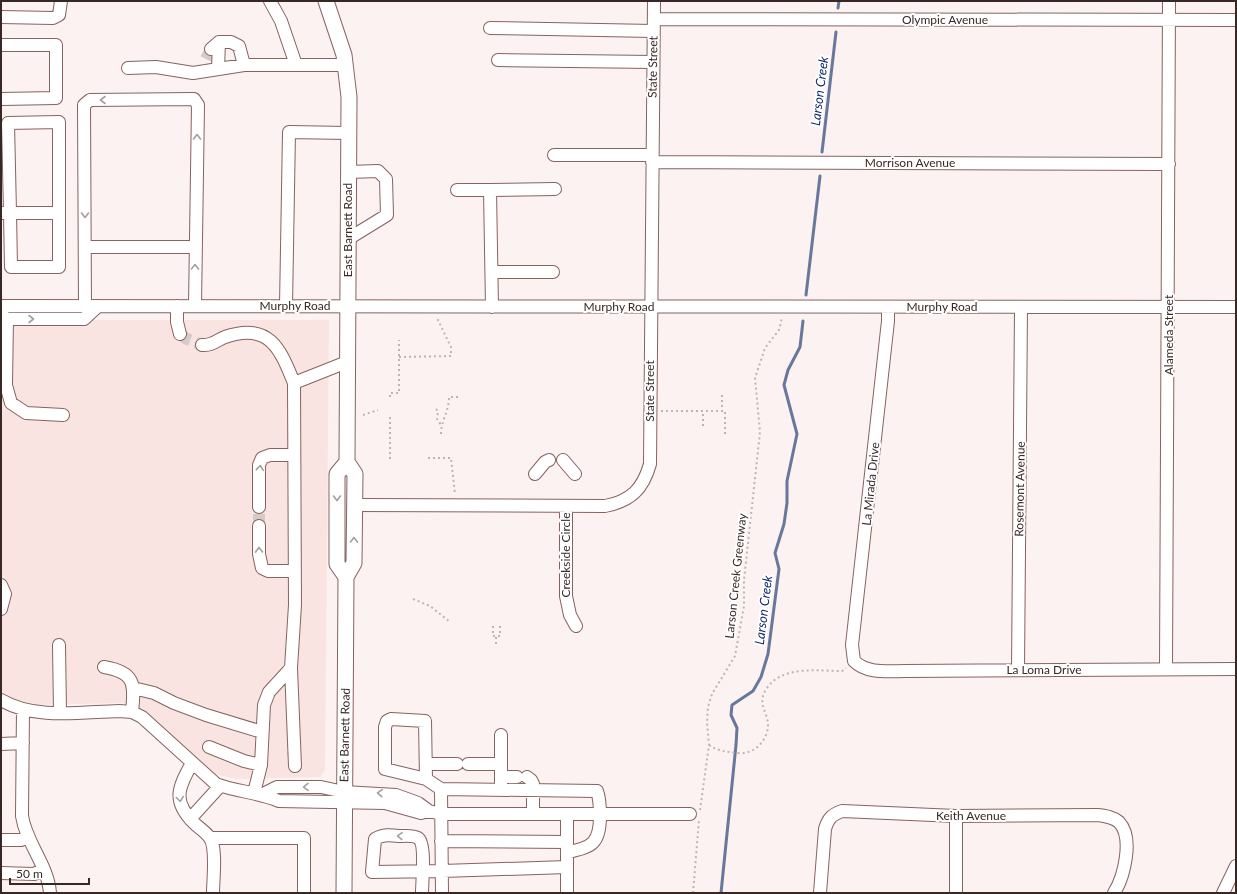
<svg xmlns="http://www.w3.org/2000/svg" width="1237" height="894" viewBox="0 0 1237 894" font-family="Lato,sans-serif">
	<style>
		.built { fill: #f9e4e1 }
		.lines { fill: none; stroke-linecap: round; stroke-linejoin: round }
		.stream { stroke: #68779c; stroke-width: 3 }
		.minor-tunnel { stroke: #d4cac8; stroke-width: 12; stroke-dasharray: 12 6; stroke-linecap: butt }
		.minor-casing { stroke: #86635e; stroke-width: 14 }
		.major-casing { stroke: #86635e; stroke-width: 17 }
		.path { stroke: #bfb4b3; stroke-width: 2; stroke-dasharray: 2 3; stroke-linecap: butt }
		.minor { stroke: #fff; stroke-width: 12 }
		.major { stroke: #fff; stroke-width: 15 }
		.oneway { stroke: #a59e9d }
		.labels { text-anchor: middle; stroke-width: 4; stroke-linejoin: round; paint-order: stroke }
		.street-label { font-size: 12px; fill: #372826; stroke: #fff }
		.water-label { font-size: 13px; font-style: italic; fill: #0c2766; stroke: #fff }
	</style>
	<rect width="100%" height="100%" fill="#fbf2f1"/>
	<path class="built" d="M1,320H329L325,770L320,777L236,779L215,774L144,710L123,703L31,705L19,703L1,691Z"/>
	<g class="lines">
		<path class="stream" d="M838,8L839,1
			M822,152L836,32
			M806,295L820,176
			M721,893L736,745L737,728L731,715L732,705L753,691L761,677L768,654L779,569L775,553L784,524L787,503V481L797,434L784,385L788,370L800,347L803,321"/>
		<path class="minor-tunnel" d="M206,59L211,49
			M180,334L187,339L202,345
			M259,526V507"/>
		<g class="minor-casing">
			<path id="minor" d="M270,1L281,21L296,65
				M1,17L53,18L59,15L61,1
				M654,19L1236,20
				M490,28L653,31
				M1,45H56V98L1,99
				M211,49L219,42H231L239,46L244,65
				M498,60L653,62
				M128,68L156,67L193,73L244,65H345
				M218,69L219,42
				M554,155H652
				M652,162L1169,164
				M457,190H490
				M1,213H10L11,267H59V122L8,123L10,213H59
				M348,239L387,215L386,179L378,171L349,172
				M85,247H196
				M492,272H553
				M1,306L1236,307
				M85,306L84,105L90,100L194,99L198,105L195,306
				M177,306V322L180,334
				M286,306L289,132L348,133
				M492,307L490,190L555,189
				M888,307V321L852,645L854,661C867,674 888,671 905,671L1236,669
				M1,315L7,319H84L98,306
				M7,319L6,385L11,403L26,413L63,415
				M202,345C212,346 217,340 225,337C269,322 280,348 294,383
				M563,460L575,474
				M535,474L545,462L549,460
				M355,505L605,506C631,501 643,489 650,464L654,1
				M566,506V596L570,615L576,626
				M259,507V465L262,458L270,455H294
				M259,526V554L262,568L268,571H295
				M1,585L5,594L1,609
				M59,645L60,712
				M104,667C135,672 135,684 132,712
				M291,668L295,766
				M1166,669L1169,1
				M1018,670L1021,308
				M133,688L154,693L174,703L206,715L262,732
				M1,700C34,720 81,712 119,711L132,712L142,717L216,784C237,792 258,792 279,801L385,803L421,813L429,811
				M23,710L22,816C26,843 48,865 50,893
				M1,744L23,743
				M209,747L244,761L261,765
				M192,763C178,788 172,801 194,823C199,828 206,832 210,838C217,848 213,880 213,893
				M426,764H457
				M468,764H501
				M501,777H517
				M527,777L531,780L533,784V814
				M426,779L385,769V727L387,721L391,719L425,721L426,779L441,789L442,893
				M441,789L597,791C600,799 600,809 600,816C600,843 592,848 567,852
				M501,789V735
				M254,793L261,765L264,705L269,692L291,668L295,605L294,383L347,362
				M263,794L277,787H321L344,792L396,795L418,803L429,811L441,814H690
				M567,814V893
				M956,816V893
				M190,819L220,786
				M210,838H304V893
				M1,840H21L28,837
				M441,841L567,842
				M1,873L34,874L43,870
				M422,893C422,883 426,843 418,838C413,835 405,836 399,836C391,835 383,834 375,839L372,872L442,871L567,867
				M820,893L825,829C828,819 831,815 842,811L956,816L1098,815C1106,816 1113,817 1119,822C1134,838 1124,877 1114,893
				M1223,893L1236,866"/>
		</g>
		<g class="major-casing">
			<path id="major" d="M326,1L344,55L349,97L347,462L355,474L354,563L346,577L344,893
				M346,577L337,564V474L347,462"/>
		</g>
		<path class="path" d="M399,357L451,356V347L437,318
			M722,395V411H725V434
			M390,397V393H399V340
			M436,409L438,411L437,419L441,425
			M661,411H722
			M363,415L378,410
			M390,417V462
			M703,426V411
			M441,434C441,421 449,411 449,397H458
			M428,458H451L455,494
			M413,599L430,606L450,622
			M493,626V636H500V625
			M496,644V636
			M709,745C718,751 727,752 738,753C753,755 767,742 768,726C768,711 756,704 767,688C783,665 818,671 842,671L846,668
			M700,810L709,745L707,723L708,707L712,694L735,656L744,606V580L760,432L755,378L765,348L779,330L782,318
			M693,893L699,820"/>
		<use href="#minor" class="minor"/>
		<use href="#major" class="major"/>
	</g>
	<defs><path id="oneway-chevron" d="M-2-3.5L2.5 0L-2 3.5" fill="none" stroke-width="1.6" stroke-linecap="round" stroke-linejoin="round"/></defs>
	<g class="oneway">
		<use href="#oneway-chevron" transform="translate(103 100) rotate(180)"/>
		<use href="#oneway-chevron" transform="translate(197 137) rotate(-89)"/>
		<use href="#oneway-chevron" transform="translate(85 215) rotate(90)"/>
		<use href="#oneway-chevron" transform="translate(195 267) rotate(-89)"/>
		<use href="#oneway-chevron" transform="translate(31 319)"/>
		<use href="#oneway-chevron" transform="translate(260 468) rotate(-84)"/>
		<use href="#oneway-chevron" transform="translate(337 498) rotate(90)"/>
		<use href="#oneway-chevron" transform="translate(354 540) rotate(-89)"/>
		<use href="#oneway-chevron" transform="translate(259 550) rotate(-91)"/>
		<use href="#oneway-chevron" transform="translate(306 787) rotate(179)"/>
		<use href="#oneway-chevron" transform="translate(380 793) rotate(-176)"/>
		<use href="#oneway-chevron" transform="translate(180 799) rotate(82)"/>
		<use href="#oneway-chevron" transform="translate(400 836) rotate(-178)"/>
	</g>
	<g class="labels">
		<g class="street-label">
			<text x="945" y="24">Olympic Avenue</text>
			<text transform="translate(653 67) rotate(-89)" y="4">State Street</text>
			<text x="910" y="167">Morrison Avenue</text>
			<text transform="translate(348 230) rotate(-90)" y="4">East Barnett Road</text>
			<text x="295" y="310">Murphy Road</text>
			<text x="619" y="311">Murphy Road</text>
			<text x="942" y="311">Murphy Road</text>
			<text transform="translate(1169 335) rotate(-90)" y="4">Alameda Street</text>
			<text transform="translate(650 391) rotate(-90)" y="4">State Street</text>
			<text transform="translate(871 484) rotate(-84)" y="4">La Mirada Drive</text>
			<text transform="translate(1020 489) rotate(-89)" y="4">Rosemont Avenue</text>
			<text transform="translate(566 555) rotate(-90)" y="4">Creekside Circle</text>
			<text transform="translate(736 576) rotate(-84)" y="4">Larson Creek Greenway</text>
			<text x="1044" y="674">La Loma Drive</text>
			<text transform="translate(345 735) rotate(-89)" y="4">East Barnett Road</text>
			<text x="971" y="820">Keith Avenue</text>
		</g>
		<g class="water-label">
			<text transform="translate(819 91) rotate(-83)" y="5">Larson Creek</text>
			<text transform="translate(763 610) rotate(-83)" y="5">Larson Creek</text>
		</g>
	</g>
	<rect width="1237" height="894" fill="none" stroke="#372826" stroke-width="4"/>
	<path d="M10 878v6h79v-6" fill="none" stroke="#372826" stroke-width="2"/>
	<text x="16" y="878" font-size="12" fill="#372826" stroke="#ffffff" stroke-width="3" paint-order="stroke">50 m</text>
</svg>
